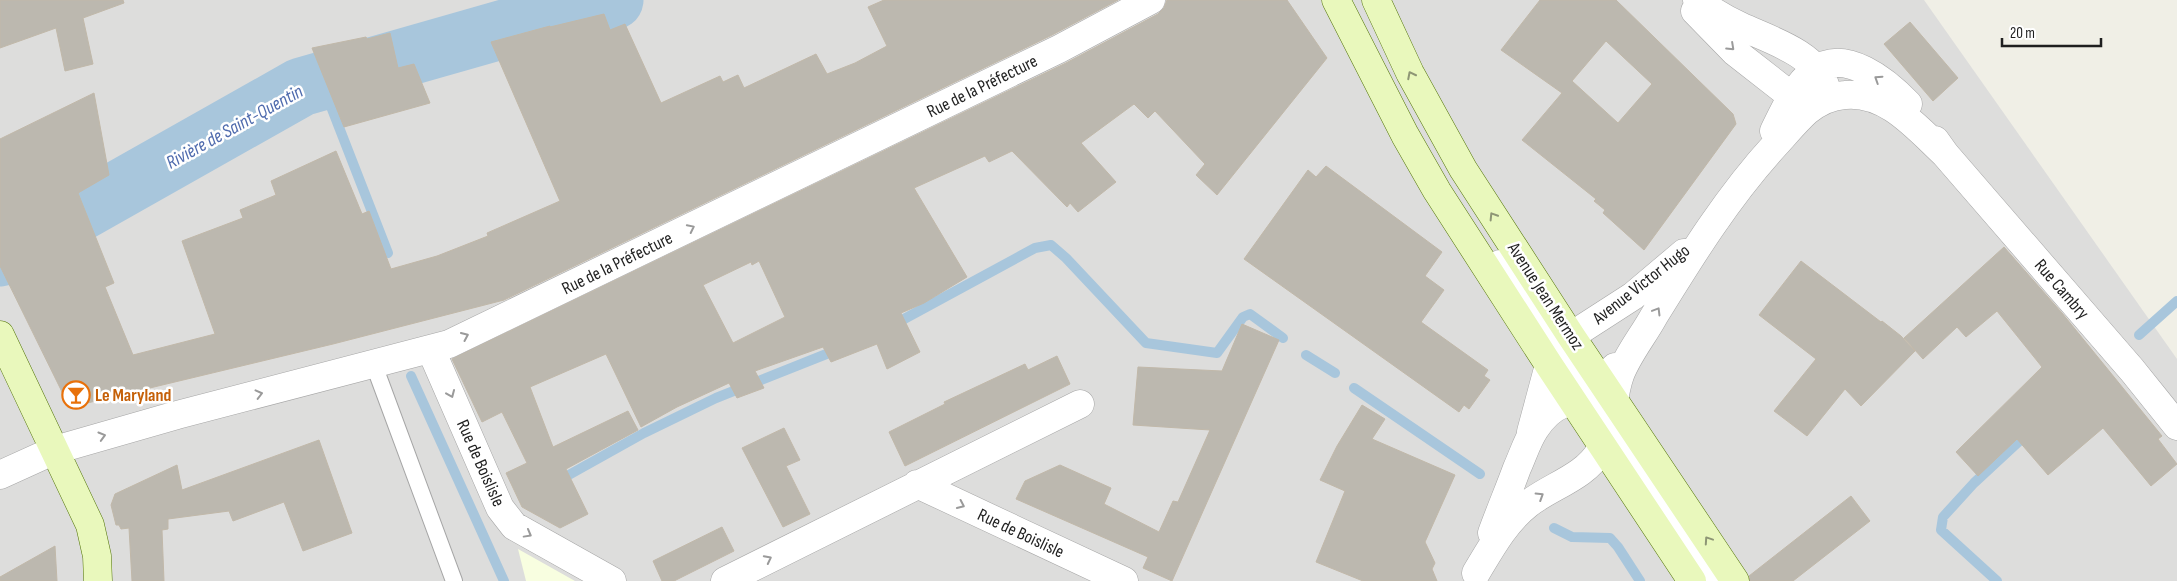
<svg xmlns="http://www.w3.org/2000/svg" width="2177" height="581" viewBox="0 0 2177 581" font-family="'Sofia Sans Condensed',sans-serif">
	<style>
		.residential { fill: #dddddc }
		.education { fill: #f8fee0 }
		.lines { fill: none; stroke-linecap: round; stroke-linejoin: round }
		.stream { stroke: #a8c6dc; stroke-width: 10 }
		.river { stroke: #a8c6dc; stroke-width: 59 }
		.building { fill: #bcb8af; stroke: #c1b8a9; fill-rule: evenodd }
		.lane-casing { stroke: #a6a6a6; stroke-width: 18 }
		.street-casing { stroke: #a6a6a6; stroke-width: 29 }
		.secondary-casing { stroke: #537508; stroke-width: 29 }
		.lane { stroke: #fff; stroke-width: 16 }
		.street { stroke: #fff; stroke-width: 28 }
		.secondary { stroke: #e9f8bc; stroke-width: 28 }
		.oneway { stroke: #9a9a9a }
		.oneway2 { stroke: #8e9675 }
		.labels { text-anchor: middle; stroke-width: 5; stroke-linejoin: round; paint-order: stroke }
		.street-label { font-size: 18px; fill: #1f1f1f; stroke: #fff }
		.food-label { font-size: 18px; font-weight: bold; fill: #c56008; stroke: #fff; text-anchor: start }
		.water-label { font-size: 19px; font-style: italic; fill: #4e6aad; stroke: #fff }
	</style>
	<rect width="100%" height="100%" fill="#f0efe6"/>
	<path class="residential" d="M0,0H1924L2177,359V581H0Z"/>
	<path class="education" d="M518,549L575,581H526Z"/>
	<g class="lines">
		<path class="stream" d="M321,81L388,253
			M893,325L1035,248L1051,245L1066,258L1146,343L1217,353L1243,317L1250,314L1283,338
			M2139,335L2177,301
			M1306,355L1335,373
			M411,376L504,581
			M1354,388L1480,474
			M558,481L644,433L716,398L839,349
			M1554,528L1572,537L1610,538L1618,547L1640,581
			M1997,581L1941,530L1943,517L1974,483L2029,432"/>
		<path class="river" d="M553,16L614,0
			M0,257L301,87L515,26"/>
	</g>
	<path class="building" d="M0,0H123L124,3L83,18L93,64L65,71L56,28L0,48Z
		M884,0H1118L1052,35L504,300L333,344L104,399L75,406L65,398L0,266V139L94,93L109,175L78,193L114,283L105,287L133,355L215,334L182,241L243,218L240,210L276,195L271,181L336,151L362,214L369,211L391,269L437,256L488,236L487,233L560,201L491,42L550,26V27L604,14L610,30L625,24L661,103L720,76L723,82L738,75L744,88L816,54L827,74L855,63L887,46L868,7Z
		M1167,0H1287L1327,58L1217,195L1196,175L1205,164L1155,111L1148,118L1134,104L1081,143L1116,182L1078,212L1070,203L1067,207L1012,151L989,162L985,156L914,188L967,277L924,303L901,313L920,352L887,369L877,344L831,362L823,347L755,371L764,388L737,398L729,383L677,407L641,427L606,354L530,387L553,447L628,411L638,430L566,469L588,514L560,528L522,507L506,473L527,463L502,412L482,422L452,359L1066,63L1158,14L1164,8ZM759,261L785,317L733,343L703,285L751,262L752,265Z
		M1540,0H1616L1733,114L1736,124L1644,250L1603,213L1605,210L1594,201L1596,199L1522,140L1562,93L1501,50ZM1606,41L1652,84L1618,123L1572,81Z
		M1910,22L1958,78L1933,101L1884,44Z
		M390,33L398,68L414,64L430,103L344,127L312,48L366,37L367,39Z
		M1326,166L1442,252L1425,276L1444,290L1421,322L1488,370L1484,376L1490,380L1469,409L1464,405L1459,412L1244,259L1308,170L1316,177Z
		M2004,247L2062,313L2162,436L2158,439L2177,464L2151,486L2103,428L2048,475L2017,439L1978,476L1956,452L2042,367L1997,311L1966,337L1957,327L1923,359L1904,338Z
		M1801,261L1881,322L1882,321L1901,336L1915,351L1861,406L1845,389L1807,436L1774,411L1816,359L1759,315Z
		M1242,324L1279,340L1172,581L1143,568L1148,557L1016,499L1025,481L1060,465L1111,488L1104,504L1159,532L1173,501L1178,502L1210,430L1133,425L1138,367L1222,371Z
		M1057,356L1070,384L905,466L889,432L945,404L944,402L1025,364L1028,370Z
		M1362,405L1385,419L1372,439L1455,475L1425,542L1435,563L1432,569L1437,581H1363L1316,562L1345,491L1320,480L1337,446Z
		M784,428L800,460L786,466L810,514L783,527L742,448Z
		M319,440L352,533L303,551L284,502L233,521L229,511L168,519V529L162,530L164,581H132L129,528L121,529L119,525H116L111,505L115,494L177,465L182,490Z
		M1851,496L1870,521L1793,581H1750L1749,576Z
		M722,527L734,551L674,581H662L653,561Z
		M55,546L57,581H0V577Z"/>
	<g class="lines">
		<g class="lane-casing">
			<path id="lane" d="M374,365L454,581"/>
		</g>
		<g class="street-casing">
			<path id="street" d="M1697,0C1710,10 1725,19 1740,26C1767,39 1816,53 1825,85
				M1695,11L1735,52L1808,109
				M1774,131C1784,111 1795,85 1814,71C1845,47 1887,82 1908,104
				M1935,140L1945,154L2132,370L2177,426
				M1500,264L1565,362C1584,384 1593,387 1615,367
				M431,350L500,508L514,526L612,581
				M1531,432L1549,365L1557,350L1571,336L1633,296L1684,253
				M0,475L55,450L177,415L449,344L1059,49L1151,0
				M917,484L1124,581
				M1492,533C1500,511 1509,490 1517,468C1523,455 1527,441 1535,429C1549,407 1575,390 1598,411L1711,581
				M1476,573C1491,548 1505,522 1528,504C1551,486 1585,477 1600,451C1614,428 1611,400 1620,375C1628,354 1643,336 1654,316C1691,256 1728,196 1776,144C1786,133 1796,121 1807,111C1818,102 1830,96 1845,95C1887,91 1917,128 1945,154
				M725,581L1080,404"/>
		</g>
		<g class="secondary-casing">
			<path id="secondary" d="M1336,0L1405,135L1437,191L1549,365L1692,581
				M1376,0L1410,73L1463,169L1571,336L1735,581
				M0,335L90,525L97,556L98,581"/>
		</g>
		<use href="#lane" class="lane"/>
		<use href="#street" class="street"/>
		<use href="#secondary" class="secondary"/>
	</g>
	<defs><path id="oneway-chevron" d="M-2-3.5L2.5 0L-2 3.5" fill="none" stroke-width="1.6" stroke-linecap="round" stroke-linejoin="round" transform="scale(1.25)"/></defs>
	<g class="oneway">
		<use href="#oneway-chevron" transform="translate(1731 47) rotate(43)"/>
		<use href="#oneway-chevron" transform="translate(1878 79) rotate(-147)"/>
		<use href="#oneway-chevron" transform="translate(691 228) rotate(-26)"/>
		<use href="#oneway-chevron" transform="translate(1657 311) rotate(-59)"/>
		<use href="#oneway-chevron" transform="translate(465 336) rotate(-24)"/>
		<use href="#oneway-chevron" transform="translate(259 394) rotate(-14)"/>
		<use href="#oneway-chevron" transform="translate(451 394) rotate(67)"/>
		<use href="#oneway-chevron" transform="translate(102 436) rotate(-16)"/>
		<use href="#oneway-chevron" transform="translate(1540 496) rotate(-32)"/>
		<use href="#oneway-chevron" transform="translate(961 505) rotate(25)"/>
		<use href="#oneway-chevron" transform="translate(528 534) rotate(29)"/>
		<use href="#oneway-chevron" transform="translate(768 559) rotate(-27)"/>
	</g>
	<g class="oneway2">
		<use href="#oneway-chevron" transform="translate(1411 75) rotate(-117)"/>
		<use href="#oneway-chevron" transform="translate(1493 216) rotate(-122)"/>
		<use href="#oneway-chevron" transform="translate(1708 540) rotate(-124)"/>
	</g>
	<defs>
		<g id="bar-ring" transform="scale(1.4375)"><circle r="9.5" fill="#fff" stroke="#e8710a" stroke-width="1.5"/><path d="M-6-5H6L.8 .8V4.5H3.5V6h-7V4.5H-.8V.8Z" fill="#e8710a"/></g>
	</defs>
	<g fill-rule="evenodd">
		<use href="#bar-ring" x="76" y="395"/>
	</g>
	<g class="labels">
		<g class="street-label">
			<text transform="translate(982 86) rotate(-26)" y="6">Rue de la Préfecture</text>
			<text transform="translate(617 263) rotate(-26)" y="6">Rue de la Préfecture</text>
			<text transform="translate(1641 284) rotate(-38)" y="6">Avenue Victor Hugo</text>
			<text transform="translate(2062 289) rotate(49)" y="6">Rue Cambry</text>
			<text transform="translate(1546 296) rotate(57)" y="6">Avenue Jean Mermoz</text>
			<text transform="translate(481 463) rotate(66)" y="6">Rue de Boislisle</text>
			<text transform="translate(1021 533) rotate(25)" y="6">Rue de Boislisle</text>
		</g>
		<g class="food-label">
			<text x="95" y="401">Le Maryland</text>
		</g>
		<g class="water-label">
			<text transform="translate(234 126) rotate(-29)" y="7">Rivière de Saint-Quentin</text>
		</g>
	</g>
	<path d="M2002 38v8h99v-8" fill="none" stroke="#1f1f1f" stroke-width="2.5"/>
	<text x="2010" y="38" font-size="15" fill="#1f1f1f" stroke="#ffffff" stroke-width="4" paint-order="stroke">20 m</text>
</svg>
